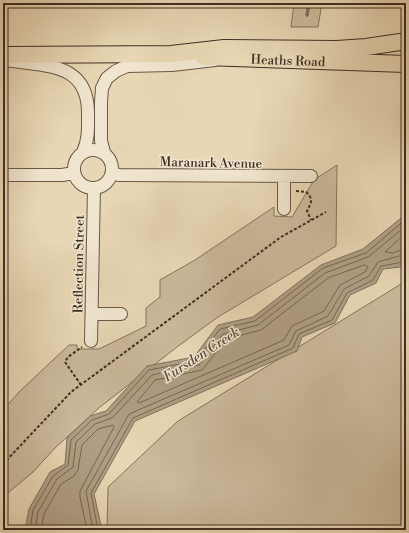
<svg xmlns="http://www.w3.org/2000/svg" width="409" height="533" viewBox="0 0 409 533" font-family="'Libre Bodoni',serif">
	<style>
		.green { fill: #cbba9b; stroke: #85745f }
		.water { fill: #af9e83; stroke: #82715d }
		.lines { fill: none; stroke-linecap: round; stroke-linejoin: round }
		.shore { stroke: #776653; stroke-width: 1 }
		.stream { stroke: #82715d; stroke-width: 3.5 }
		.minor-casing { stroke: #695847; stroke-width: 14 }
		.major-casing { stroke: #3f2e23; stroke-width: 18 }
		.path { stroke: #3f2e23; stroke-width: 2; stroke-dasharray: 3 2; stroke-linecap: butt }
		.minor { stroke: #f0e5ce; stroke-width: 12 }
		.major { stroke: #e8d7b4; stroke-width: 16 }
		.labels { text-anchor: middle; stroke-width: 3; stroke-linejoin: round; paint-order: stroke }
		.street-label { font-size: 13px; fill: #3f2e23; stroke: #f0e5ce }
		.water-label { font-size: 14px; font-style: italic; fill: #5b4a3b; stroke: #f0e5ce }
	</style>
	<rect width="100%" height="100%" fill="#e8d7b4"/>
	<filter id="stains"><feTurbulence type="fractalNoise" baseFrequency=".005" numOctaves="4"/><feColorMatrix values="0 0 0 0 .2 0 0 0 0 .09 0 0 0 0 .02 0 0 0 .5 -.17"/></filter>
	<radialGradient id="worn" r=".72"><stop offset=".6" stop-color="#630" stop-opacity="0"/><stop offset="1" stop-color="#630" stop-opacity=".3"/></radialGradient>
	<path class="green" d="M294,3H322L318,27H291Z
		M337,165L336,246L218,317L177,347L100,407L55,448L33,472L3,497V410L20,391L69,345H77V349H99L146,326V308L160,297V280L195,260L274,207V216L292,217L314,180Z
		M406,281V530H107L108,487L178,421Z"/>
	<path class="water" d="M406,214V262L400,267L383,269L376,283L350,295L335,323L302,337L297,351L135,421L94,494L102,530H25L29,509L50,472L65,464L67,438L90,416L106,411L147,366L194,357L218,325L253,317L321,265L363,249Z"/>
	<g class="lines">
		<path class="shore" d="M406,233L385,252L393,253L406,248
			M365,265L368,267L365,272L340,285L324,311L292,326L284,340L139,403L137,402L155,380L202,370L227,339L261,330L328,278Z
			M30,530L33,510L53,476L68,465L71,440L92,420L109,414L149,370L196,361L220,329L255,321L323,268L366,253L406,219
			M35,530L38,512L57,479L73,467L76,442L95,424L112,418L152,375L199,365L223,334L258,325L325,273L368,257L406,226
			M41,530L44,514L61,484L74,476L78,470L82,445L98,429L113,425L114,427L80,491V497L87,530
			M93,530L86,491L129,414L289,345L296,331L328,316L344,289L369,276L378,262L406,254
			M98,530L91,493L133,418L293,348L299,334L332,320L347,293L373,280L381,266L398,263L406,259"/>
		<path class="stream" d="M307,15L309,3"/>
		<g class="minor-casing">
			<path id="minor" d="M7,60C46,67 88,62 88,113C88,127 89,139 83,152
				M74 169a19 19 0 1 1 38 0a19 19 0 1 1-38 0Z
				M104,152L101,141V102L102,88L107,78L116,71L127,66L172,65L215,60
				M112,173L119,175L311,176
				M3,175H62L74,173
				M284,177V209
				M92,314H121
				M91,341L94,188"/>
		</g>
		<g class="major-casing">
			<g id="major">
				<path d="M3,55L171,54L224,48L337,49L366,47L400,42"/>
				<path id="s1" d="M204,57L406,64"/>
			</g>
		</g>
		<path class="path" d="M296,191L306,192C314,199 311,203 307,211L311,220
			M81,385L65,362L68,357L82,347
			M3,464L71,392L281,237L326,212"/>
		<use href="#minor" class="minor"/>
		<use href="#major" class="major"/>
	</g>
	<g class="labels">
		<g class="street-label">
			<text dy="5" stroke="none"><textPath href="#s1" startOffset="84">Heaths Road</textPath></text>
			<text transform="translate(211 162) rotate(1)" y="5">Maranark Avenue</text>
			<text transform="translate(78 264) rotate(-89)" y="5">Reflection Street</text>
		</g>
		<g class="water-label">
			<text transform="translate(201 354) rotate(-33)" y="5">Fursden Creek</text>
		</g>
	</g>
	<rect width="409" height="533" fill="none" stroke="#e8d7b4" stroke-width="16"/>
	<rect x="4" y="4" width="401" height="525" fill="none" stroke="#3f2e23" stroke-width="2"/>
	<rect x="8" y="8" width="393" height="517" fill="none" stroke="#3f2e23"/>
	<rect width="100%" height="100%" filter="url(#stains)"/>
	<rect width="100%" height="100%" fill="url(#worn)"/>
</svg>
